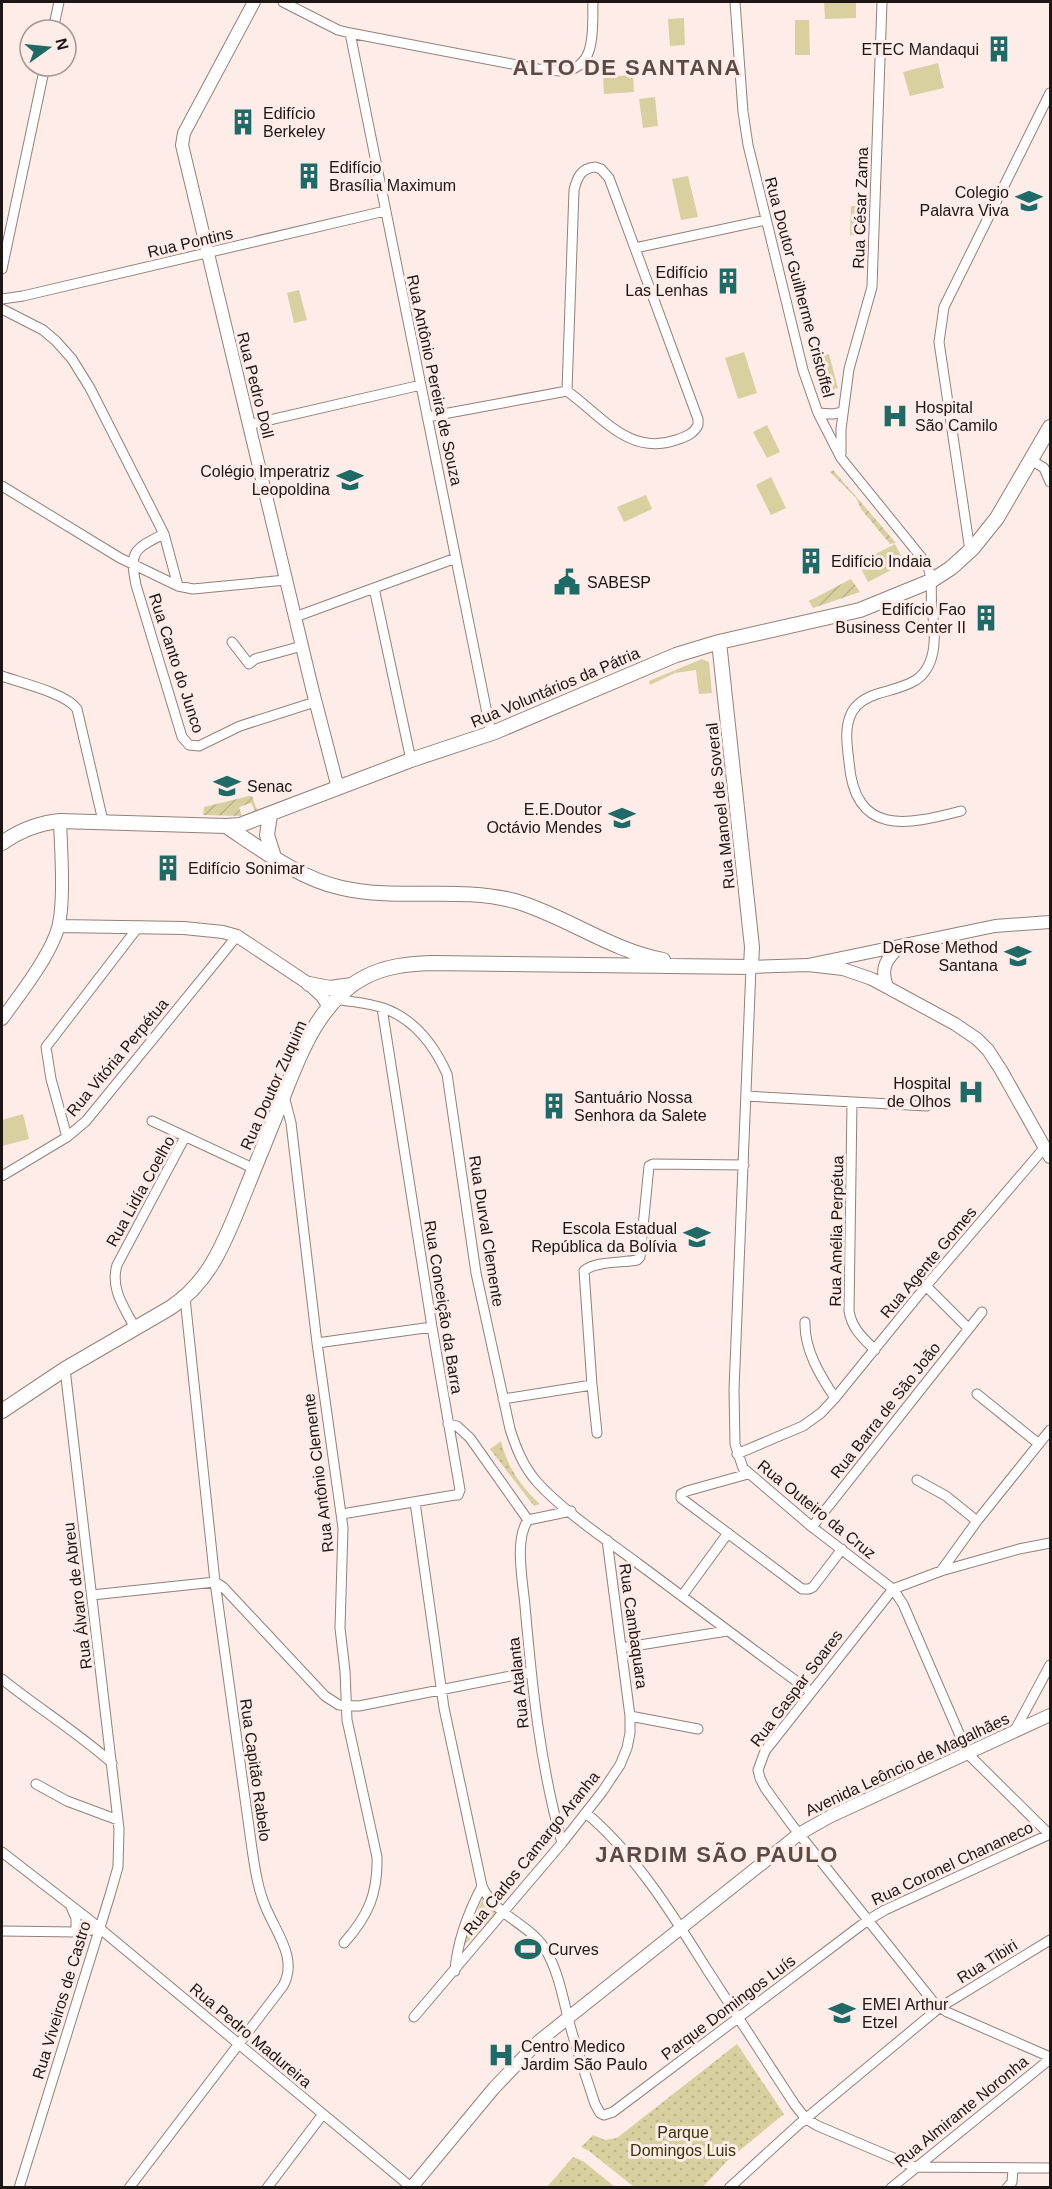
<svg xmlns="http://www.w3.org/2000/svg" width="1052" height="2189" viewBox="0 0 1052 2189" font-family="Arial,sans-serif">
	<style>
		.grass { fill: #d9d0a0 }
		.park { fill: url(#park-dots) }
		.garden { fill: url(#garden-furrows) }
		.lines { fill: none; stroke-linecap: round; stroke-linejoin: round }
		.street-casing { stroke: #92807a; stroke-width: 11 }
		.secondary-casing { stroke: #92807a; stroke-width: 14 }
		.primary-casing { stroke: #92807a; stroke-width: 16 }
		.street { stroke: #fff; stroke-width: 9 }
		.secondary { stroke: #fff; stroke-width: 12 }
		.primary { stroke: #fff; stroke-width: 14 }
		.labels { text-anchor: middle; stroke-width: 6; stroke-linejoin: round; paint-order: stroke }
		.poi-label { font-size: 16px; fill: #1d1614; stroke: #fdece7; text-anchor: start }
		.street-label { font-size: 16px; fill: #1d1614; stroke: #fdece7 }
		.park-label { font-size: 16px; fill: #3b3406; stroke: #fdece7 }
		.district-label { font-size: 22px; font-weight: bold; letter-spacing: 1.5px; fill: #5a4944; stroke: #fdece7 }
	</style>
	<defs>
		<pattern id="park-dots" width="8" height="8" patternUnits="userSpaceOnUse" patternTransform="scale(1.5)"><rect width="8" height="8" fill="#d9d0a0"/><path d="M2 2h.1M6 6h.1" fill="none" stroke="#bab289" stroke-width="1.8" stroke-linecap="round"/></pattern>
		<pattern id="garden-furrows" width="10" height="10" patternUnits="userSpaceOnUse" patternTransform="scale(1.5)"><rect width="10" height="10" fill="#d9d0a0"/><path d="M-1 1l2-2M0 10L10 0M9 11l2-2" fill="none" stroke="#bab289"/></pattern>
	</defs>
	<rect width="100%" height="100%" fill="#fdece7"/>
	<path class="grass" d="M824,2H856V18L825,19Z
		M684,18L685,45L670,46L668,19Z
		M795,20H809L810,55H795Z
		M938,63L944,88L910,96L903,72Z
		M633,75L634,92L604,94L603,77Z
		M655,97L658,126L643,128L639,99Z
		M688,176L698,217L681,220L672,179Z
		M851,206H863V236L850,235Z
		M299,290L307,320L294,323L287,293Z
		M744,352L757,393L738,399L725,358Z
		M829,354L838,388L821,392L813,358Z
		M767,425L780,452L767,458L753,432Z
		M771,477L786,508L771,515L756,485Z
		M646,495L652,509L624,522L617,507Z
		M895,544L905,563L868,582L858,563Z
		M702,659L709,662L712,693L699,694L696,670L675,673L650,685L649,681Z
		M23,1114L29,1139L2,1146V1120Z"/>
	<path class="park" d="M501,1441C507,1466 521,1487 540,1504L534,1506L490,1449Z
		M483,1898L499,1911L461,1948Z
		M737,2044L784,2114L728,2160L703,2187H634L589,2151L581,2147L593,2135L605,2140L617,2138Z
		M573,2157L583,2161L615,2187H547Z"/>
	<path class="garden" d="M833,470L896,543L890,544L861,509L856,498L830,472Z
		M851,579L860,592L813,608L809,601Z
		M249,796H252L257,810L255,811L251,803L239,807L242,816L203,815L204,807Z"/>
	<g class="lines">
		<g class="street-casing">
			<path id="street" d="M283,2L338,30L350,33L538,69C546,69 555,71 562,71C598,69 592,27 593,2
				M735,2L743,112L748,145L803,370L818,413L841,458L926,563C934,577 930,593 932,608C935,631 939,664 916,680C905,687 890,690 877,694C868,697 857,703 852,712C844,727 847,745 849,762C855,837 907,825 961,811
				M53,30L59,2
				M350,33L491,733
				M595,167L601,169L609,178L698,419V425C694,434 685,437 676,440C629,456 603,417 567,391L574,190C577,178 581,168 595,167Z
				M635,248L766,220
				M2,269L45,66
				M2,299L23,296L385,211
				M2,309L43,330L56,341L72,359L90,388L164,534L178,586
				M818,413L833,414L843,412
				M427,417L567,391
				M248,425L421,385
				M841,454V429L849,369L872,287L882,2
				M1031,460L1044,468L1050,482
				M2,486L120,558L178,586L193,589L286,580
				M164,534C134,549 129,551 136,585L182,737L189,745L199,746L240,726L315,702
				M970,551L939,342L944,307L1050,93
				M374,588L411,760
				M295,617L456,558
				M232,642L249,664L255,659L302,646
				M2,676C21,683 66,693 77,709L103,821
				M751,967L734,1390L735,1444L743,1468L812,1527L893,1589L903,1604L968,1754L1050,1835
				M337,999C352,1002 369,1003 383,1008C415,1019 434,1045 447,1074L476,1273L510,1429C516,1448 523,1466 537,1482C563,1511 608,1541 640,1565C697,1607 753,1650 810,1691
				M284,1096L291,1123L317,1343L343,1528L340,1628L345,1671L347,1720L377,1857C378,1894 368,1916 344,1943
				M746,1096L927,1106
				M852,1102L849,1311C852,1329 863,1338 875,1350
				M152,1121L255,1169
				M67,1137L51,1079L46,1047L139,926
				M2,1176L67,1137L86,1121L237,936
				M926,1286L968,1328
				M805,1322C804,1350 821,1377 835,1398
				M135,1328C124,1307 110,1289 117,1265L185,1137
				M317,1343L432,1327
				M592,1385L597,1433
				M977,1394L1039,1444
				M503,1399L592,1385L584,1271C594,1261 623,1263 637,1260L640,1257L649,1166L653,1164L744,1165
				M448,1424L457,1426L470,1438L528,1520L571,1511
				M737,1454L803,1426L821,1413L835,1398L926,1286L1045,1147
				M748,1474L687,1491L681,1494V1498L802,1589H809L813,1587L842,1549
				M917,1480L946,1496L977,1521
				M415,1502L444,1708L482,1886C495,1917 533,1924 548,1954C560,1977 564,2004 571,2029C578,2054 587,2079 595,2104L600,2113L604,2115L613,2112L868,1920L885,1910L1050,1834
				M342,1514L455,1495H458L460,1490L432,1327L382,1008
				M528,1520C514,1540 523,1582 525,1606C532,1686 540,1765 562,1843
				M812,1527L982,1312
				M1050,1543L1019,1549L941,1571L893,1589L765,1751L758,1770L760,1778L765,1788L792,1825L935,2004L947,2012L1050,2057
				M941,1571L977,1521L1050,1430
				M215,1582L223,1587L325,1696L339,1705L359,1706L531,1672
				M92,1595L215,1582
				M682,1596L728,1533
				M621,1648L727,1631
				M2,1679C38,1708 77,1732 112,1763
				M630,1716L698,1729
				M1014,1732L1050,1665
				M36,1784L67,1801L118,1820
				M586,1813C637,1856 673,1915 708,1971C737,2016 766,2061 795,2105L806,2119L818,2126L915,2167L1050,2168
				M2,1852L86,1917L412,2188
				M71,1907L76,1918V1932
				M2,1931L76,1932L99,1929
				M455,1971C457,1942 469,1911 482,1886
				M414,2017L562,1843L602,1792L620,1765L627,1748L630,1733V1716L607,1540
				M19,2188L110,1895L118,1867L119,1829L65,1369
				M129,2188L283,1986C298,1959 277,1934 266,1908C258,1890 255,1869 252,1849L215,1582L185,1298
				M267,2188L323,2114
				M729,2188L798,2125L939,2008L1050,1940
				M891,2188L1050,2059
				M1007,2188L1012,2182L1013,2169"/>
		</g>
		<g class="secondary-casing">
			<path id="secondary" d="M254,2L184,133L182,145L312,688L338,788
				M59,926L184,928L223,932L237,936L309,984L322,996L329,1007
				M808,965L843,969L872,979L955,1024L977,1039L988,1050L1001,1070L1050,1157
				M751,967L808,965L995,926L1050,922
				M887,987C880,968 886,959 900,946
				M2,1019C19,996 50,956 58,928C65,903 61,848 60,821
				M411,2188L494,2088L539,2041L799,1834L829,1817L1050,1715"/>
		</g>
		<g class="primary-casing">
			<path id="primary" d="M270,815L267,835L274,857
				M226,826C262,850 300,879 342,888C399,901 458,886 515,901C566,916 610,950 663,960
				M2,843C19,831 39,823 60,821L226,826L240,825L411,760L495,732L676,655L719,642L860,610L931,581L951,568L973,548L997,518L1050,427
				M309,984L330,988L352,985
				M2,1411L65,1369L170,1308C207,1284 222,1248 238,1209C250,1179 262,1150 274,1120C294,1070 313,1004 365,977C386,966 408,964 431,963L751,967L752,947L719,642"/>
		</g>
		<use href="#street" class="street"/>
		<use href="#secondary" class="secondary"/>
		<use href="#primary" class="primary"/>
	</g>
	<defs>
		<g id="building-bare" transform="scale(2.07)"><path d="M-4-6H4V6H1V3H-1V6H-4ZM-2.5-4.3h1.7v1.8h-1.7ZM.8-4.3h1.7v1.8H.8ZM-2.5-1h1.7V.8h-1.7ZM.8-1h1.7V.8H.8Z" fill="#1e6a67" stroke="#fdece7" stroke-width="2.5" paint-order="stroke"/></g>
		<g id="school-bare" transform="scale(2.07)"><path d="M0-5L7-2L0 1L-7-2ZM-4 1L0 2.5L4 1V4Q0 6-4 4Z" fill="#1e6a67" stroke="#fdece7" stroke-width="2.5" paint-order="stroke"/></g>
		<g id="hospital-bare" transform="scale(2.07)"><path d="M-5-5h3v3.5h4V-5h3V5h-3V1.5h-4V5h-3Z" fill="#1e6a67" stroke="#fdece7" stroke-width="2.5" paint-order="stroke"/></g>
		<g id="civic-bare" transform="scale(2.07)"><path d="M-.6-6.5H3V-4.5H.6V-3L4-1V1h2V6H-6V1h2V-1L-.6-3ZM-1.2 2.5V6h2.4V2.5Z" fill="#1e6a67" stroke="#fdece7" stroke-width="2.5" paint-order="stroke"/></g>
		<g id="university-bare" transform="scale(2.07)"><path d="M0-5L7-2L0 1L-7-2ZM-4 1L0 2.5L4 1V4Q0 6-4 4Z" fill="#1e6a67" stroke="#fdece7" stroke-width="2.5" paint-order="stroke"/></g>
		<g id="stadium-bare" transform="scale(2.07)"><path d="M0-5a6.5 5 0 1 0 0 10a6.5 5 0 1 0 0-10ZM-3.5-1.8h7v3.6h-7Z" fill="#1e6a67" stroke="#fdece7" stroke-width="2.5" paint-order="stroke"/></g>
	</defs>
	<g fill-rule="evenodd">
		<use href="#building-bare" x="999" y="49"/>
		<use href="#building-bare" x="243" y="122"/>
		<use href="#building-bare" x="309" y="176"/>
		<use href="#school-bare" x="1029" y="201"/>
		<use href="#building-bare" x="728" y="281"/>
		<use href="#hospital-bare" x="895" y="416"/>
		<use href="#school-bare" x="350" y="480"/>
		<use href="#building-bare" x="811" y="561"/>
		<use href="#civic-bare" x="567" y="582"/>
		<use href="#building-bare" x="986" y="618"/>
		<use href="#university-bare" x="227" y="786"/>
		<use href="#school-bare" x="622" y="818"/>
		<use href="#building-bare" x="168" y="868"/>
		<use href="#university-bare" x="1018" y="956"/>
		<use href="#hospital-bare" x="971" y="1092"/>
		<use href="#building-bare" x="554" y="1106"/>
		<use href="#school-bare" x="697" y="1237"/>
		<use href="#stadium-bare" x="528" y="1949"/>
		<use href="#school-bare" x="842" y="2013"/>
		<use href="#hospital-bare" x="501" y="2055"/>
	</g>
	<g class="labels">
		<g class="poi-label">
			<text x="979" y="55" text-anchor="end">ETEC Mandaqui</text>
			<text x="263" y="119">Edifício<tspan x="263" dy="18">Berkeley</tspan></text>
			<text x="329" y="173">Edifício<tspan x="329" dy="18">Brasília Maximum</tspan></text>
			<text x="1009" y="198" text-anchor="end">Colegio<tspan x="1009" dy="18">Palavra Viva</tspan></text>
			<text x="708" y="278" text-anchor="end">Edifício<tspan x="708" dy="18">Las Lenhas</tspan></text>
			<text x="915" y="413">Hospital<tspan x="915" dy="18">São Camilo</tspan></text>
			<text x="330" y="477" text-anchor="end">Colégio Imperatriz<tspan x="330" dy="18">Leopoldina</tspan></text>
			<text x="831" y="567">Edifício Indaia</text>
			<text x="587" y="588">SABESP</text>
			<text x="966" y="615" text-anchor="end">Edifício Fao<tspan x="966" dy="18">Business Center II</tspan></text>
			<text x="247" y="792">Senac</text>
			<text x="602" y="815" text-anchor="end">E.E.Doutor<tspan x="602" dy="18">Octávio Mendes</tspan></text>
			<text x="188" y="874">Edifício Sonimar</text>
			<text x="998" y="953" text-anchor="end">DeRose Method<tspan x="998" dy="18">Santana</tspan></text>
			<text x="951" y="1089" text-anchor="end">Hospital<tspan x="951" dy="18">de Olhos</tspan></text>
			<text x="574" y="1103">Santuário Nossa<tspan x="574" dy="18">Senhora da Salete</tspan></text>
			<text x="677" y="1234" text-anchor="end">Escola Estadual<tspan x="677" dy="18">República da Bolívia</tspan></text>
			<text x="548" y="1955">Curves</text>
			<text x="862" y="2010">EMEI Arthur<tspan x="862" dy="18">Etzel</tspan></text>
			<text x="521" y="2052">Centro Medico<tspan x="521" dy="18">Jardim São Paulo</tspan></text>
		</g>
		<g class="street-label">
			<text transform="translate(860 208) rotate(-88)" y="6">Rua César Zama</text>
			<text transform="translate(190 242) rotate(-13)" y="6">Rua Pontins</text>
			<text transform="translate(800 287) rotate(75)" y="6">Rua Doutor Guilherme Cristoffel</text>
			<text transform="translate(435 380) rotate(78)" y="6">Rua Antônio Pereira de Souza</text>
			<text transform="translate(256 385) rotate(76)" y="6">Rua Pedro Doll</text>
			<text transform="translate(177 663) rotate(72)" y="6">Rua Canto do Junco</text>
			<text transform="translate(555 687) rotate(-23)" y="6">Rua Voluntários da Pátria</text>
			<text transform="translate(720 806) rotate(-96)" y="6">Rua Manoel de Soveral</text>
			<text transform="translate(117 1057) rotate(-50)" y="6">Rua Vitória Perpétua</text>
			<text transform="translate(273 1085) rotate(-66)" y="6">Rua Doutor Zuquim</text>
			<text transform="translate(140 1191) rotate(-61)" y="6">Rua Lidía Coelho</text>
			<text transform="translate(487 1231) rotate(81)" y="6">Rua Durval Clemente</text>
			<text transform="translate(836 1231) rotate(-89)" y="6">Rua Amélia Perpétua</text>
			<text transform="translate(928 1262) rotate(-50)" y="6">Rua Agente Gomes</text>
			<text transform="translate(444 1307) rotate(81)" y="6">Rua Conceição da Barra</text>
			<text transform="translate(885 1410) rotate(-52)" y="6">Rua Barra de São João</text>
			<text transform="translate(318 1473) rotate(-97)" y="6">Rua Antônio Clemente</text>
			<text transform="translate(817 1509) rotate(39)" y="6">Rua Outeiro da Cruz</text>
			<text transform="translate(77 1596) rotate(-97)" y="6">Rua Álvaro de Abreu</text>
			<text transform="translate(634 1626) rotate(82)" y="6">Rua Cambaquara</text>
			<text transform="translate(518 1683) rotate(-96)" y="6">Rua Atalanta</text>
			<text transform="translate(796 1688) rotate(-53)" y="6">Rua Gaspar Soares</text>
			<text transform="translate(907 1764) rotate(-25)" y="6">Avenida Leôncio de Magalhães</text>
			<text transform="translate(256 1770) rotate(82)" y="6">Rua Capitão Rabelo</text>
			<text transform="translate(531 1853) rotate(-51)" y="6">Rua Carlos Camargo Aranha</text>
			<text transform="translate(952 1863) rotate(-25)" y="6">Rua Coronel Chananeco</text>
			<text transform="translate(987 1961) rotate(-32)" y="6">Rua Tibiri</text>
			<text transform="translate(61 2000) rotate(-73)" y="6">Rua Viveiros de Castro</text>
			<text transform="translate(728 2007) rotate(-37)" y="6">Parque Domingos Luís</text>
			<text transform="translate(251 2035) rotate(40)" y="6">Rua Pedro Madureira</text>
			<text transform="translate(961 2111) rotate(-39)" y="6">Rua Almirante Noronha</text>
		</g>
		<g class="park-label">
			<text x="683" y="2138">Parque<tspan x="683" dy="18">Domingos Luis</tspan></text>
		</g>
		<g class="district-label">
			<text x="627" y="75">ALTO DE SANTANA</text>
			<text x="717" y="1862">JARDIM SÃO PAULO</text>
		</g>
	</g>
	<rect width="1052" height="2189" fill="none" stroke="#1d1614" stroke-width="6"/>
	<g transform="translate(48 48) rotate(75)"><circle r="28" fill="#fdece7" stroke="#a39693" stroke-width="1.5"/>
	<path d="M0-4.5L10 22L0 15L-10 22Z" fill="#1e6a67"/>
	<text y="-9" font-size="16" font-weight="bold" text-anchor="middle" fill="#1d1614">N</text>
	</g>
</svg>
